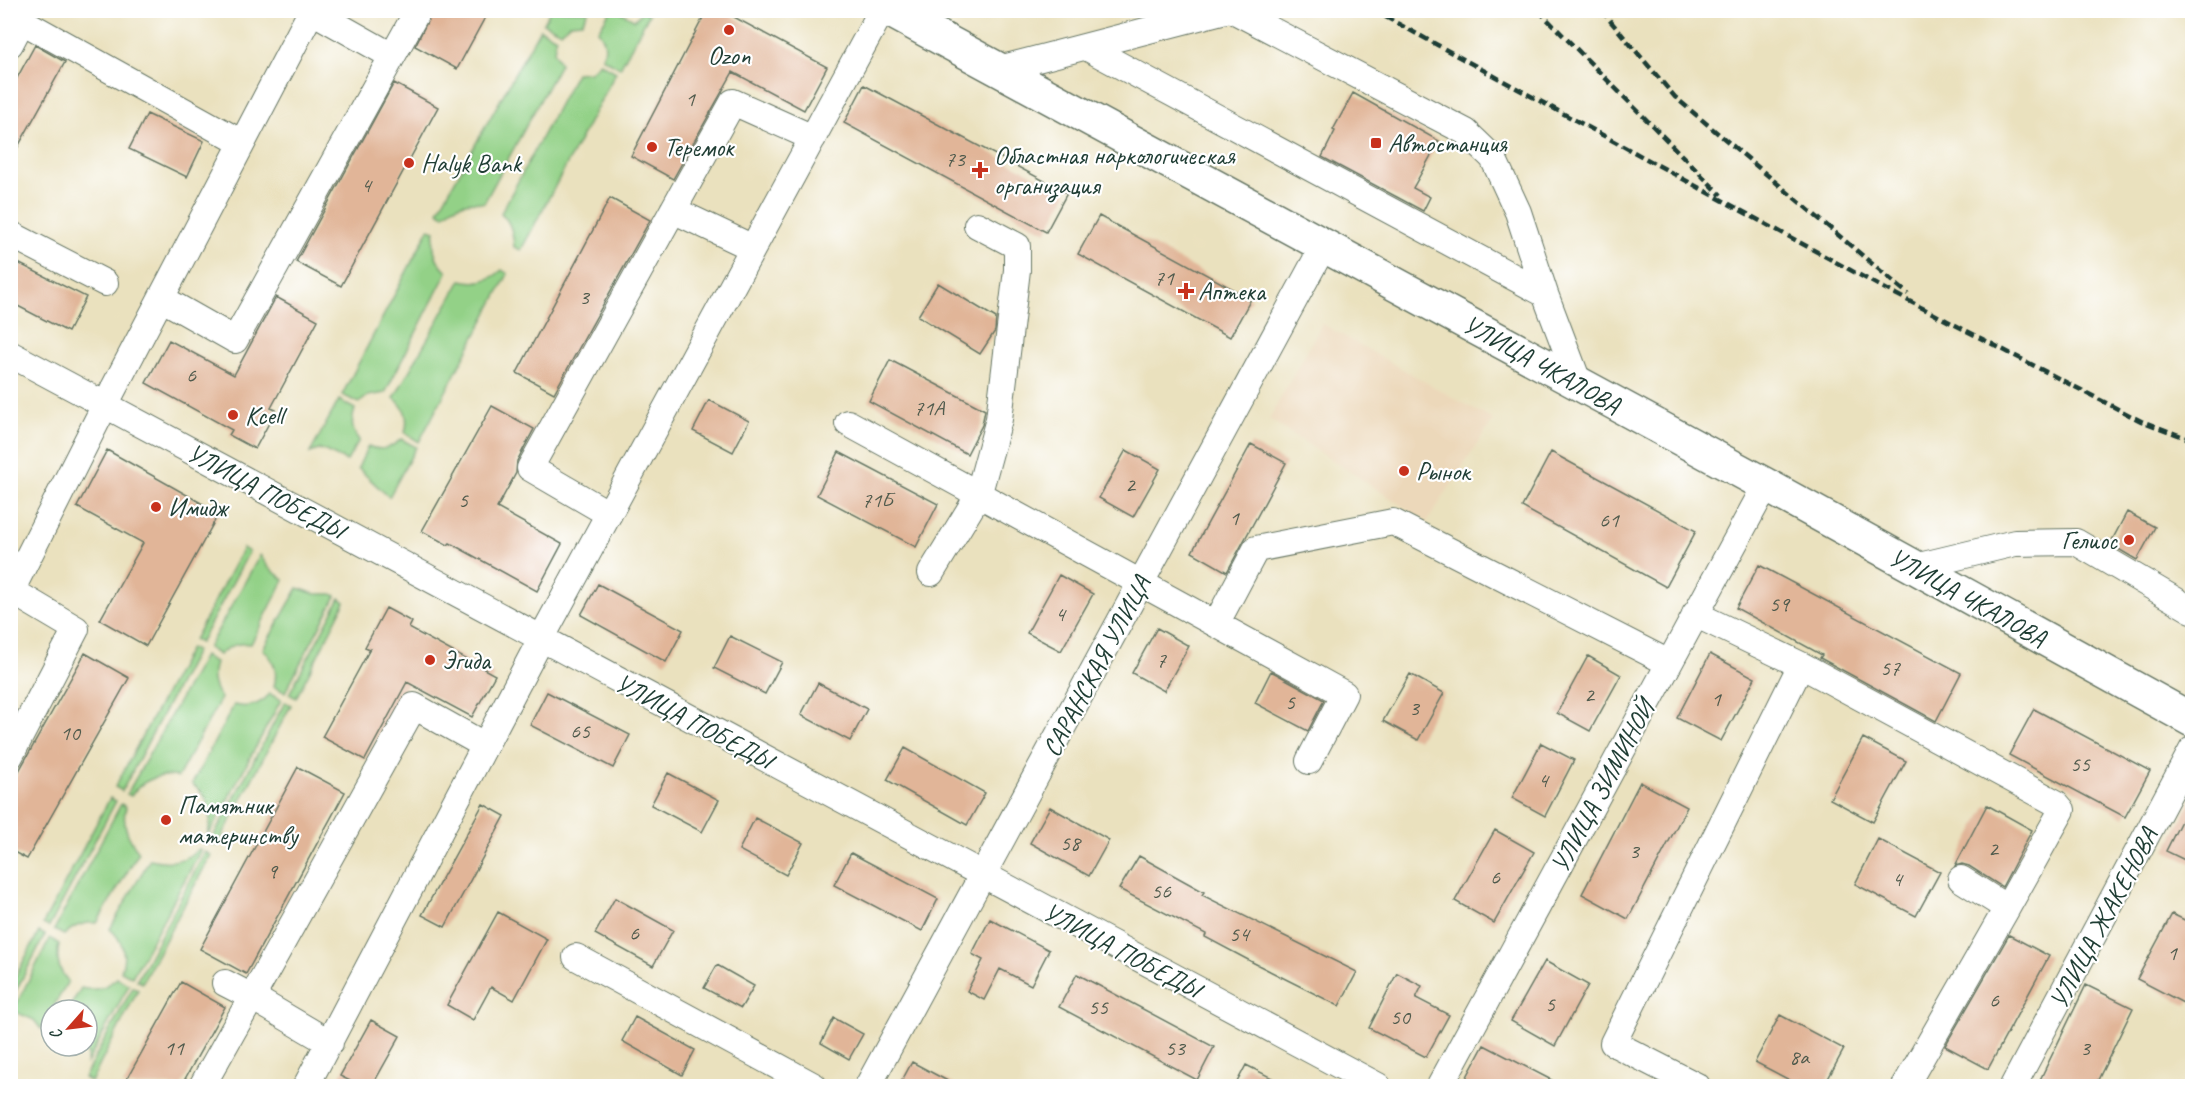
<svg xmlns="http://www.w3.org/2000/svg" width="2203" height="1097" viewBox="0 0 2203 1097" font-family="Caveat,sans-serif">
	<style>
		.built { fill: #ecd8ba }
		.green { fill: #93d187; stroke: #59875e; stroke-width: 1.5 }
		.building { fill: #e1b598 }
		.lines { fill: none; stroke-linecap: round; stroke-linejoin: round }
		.minor-casing { stroke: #667664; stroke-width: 28 }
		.major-casing { stroke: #667664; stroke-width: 36 }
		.minor { stroke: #fff; stroke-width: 26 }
		.major { stroke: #fff; stroke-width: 33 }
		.rail { stroke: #1f3d34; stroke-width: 4.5; stroke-dasharray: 9 4.5; stroke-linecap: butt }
		.poi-dot { fill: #c8321e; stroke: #fff; stroke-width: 2 }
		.labels { text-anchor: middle; stroke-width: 4.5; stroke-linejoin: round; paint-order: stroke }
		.number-label { font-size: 22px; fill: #505b4d }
		.poi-label { font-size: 26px; fill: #1f3d34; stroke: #fff; text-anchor: start }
		.street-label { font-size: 26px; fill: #1f3d34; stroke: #fff }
	</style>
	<rect width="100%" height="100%" fill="#fff"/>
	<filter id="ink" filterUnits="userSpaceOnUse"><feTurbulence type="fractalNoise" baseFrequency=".0167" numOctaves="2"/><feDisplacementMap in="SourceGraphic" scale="12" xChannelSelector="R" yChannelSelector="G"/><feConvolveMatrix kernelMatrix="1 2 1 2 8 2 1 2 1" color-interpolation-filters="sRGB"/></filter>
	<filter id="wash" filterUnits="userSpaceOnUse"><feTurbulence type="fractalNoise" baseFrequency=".008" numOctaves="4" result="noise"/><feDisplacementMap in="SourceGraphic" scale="24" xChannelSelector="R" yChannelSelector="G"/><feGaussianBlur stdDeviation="1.35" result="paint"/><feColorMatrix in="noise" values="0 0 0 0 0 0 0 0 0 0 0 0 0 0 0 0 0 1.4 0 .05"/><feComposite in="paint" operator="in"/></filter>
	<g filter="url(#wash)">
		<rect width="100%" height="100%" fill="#eae1be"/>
		<path class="built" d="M1322,324L1493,420L1427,522L1269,419Z"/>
		<path class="green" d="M550,11V10L588,11L582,22L570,23L561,32L543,23Z
			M610,11H619L635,20L642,11L649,14L620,68L602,58C607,48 605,39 598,31Z
			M540,29L556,38L554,52L560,64L484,203C468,201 456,203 444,215L438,211Z
			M600,63L616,72L521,250L514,247C513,233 511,223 501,213L576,73L590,72Z
			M429,229L435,231C431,246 435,261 447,272L385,393L368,396L359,403L342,395Z
			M502,270L508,274L419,442L405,433C409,418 406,408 394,398L461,280C476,284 490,281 502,270Z
			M339,400L355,409C351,421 351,430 359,440L347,461L321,449L310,453Z
			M401,439L416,447L389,497L358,468L368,446C380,452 392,448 401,439Z
			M243,548L249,552L200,643L194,640Z
			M260,555L268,567L284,580L251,644C238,642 229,646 219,655L208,648Z
			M298,588L315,594H332L336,596L285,692L274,687C278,671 275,661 263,649Z
			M340,598L345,602L296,698L289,694Z
			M190,648L196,651L122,791L115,787Z
			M204,656L215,662C211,676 212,686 221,698L178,777C160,773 141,780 131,796L127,794Z
			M270,694L281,700L206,840C213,820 212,797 192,784L234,705C249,709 260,705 270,694Z
			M285,702L291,705L217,846L210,843Z
			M110,798L116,801L49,927L43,924Z
			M121,804L126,807C121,824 128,839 139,852L97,923C83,922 74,926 64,935L54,930Z
			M199,849L201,850L132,977L121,971C127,956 123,940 110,929L150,859C169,864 185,862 199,849Z
			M205,852L211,855L142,983L137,980Z
			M39,932L45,935L11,1000V985Z
			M50,938L59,944C56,959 58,970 68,981L41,1029L34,1020L13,1011Z
			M117,978L129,985L86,1065L88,1055L81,1046H87V1010H68L81,988C96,992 106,987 117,978Z
			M133,987L138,990L91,1082L84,1078Z"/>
		<g id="blocks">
			<path class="building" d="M433,10H489L457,69L415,46Z
				M707,10H721L827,67L804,110L733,72L673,179L631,156Z
				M35,45L65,62L10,161V91Z
				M394,83L438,107L341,286L296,262Z
				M864,85L1067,193L1046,232L844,123Z
				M1353,93L1439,141L1413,188L1430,197L1423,211L1322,157L1335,131L1333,130Z
				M147,114L204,141L187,177L129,149Z
				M610,198L650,220L554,393L517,373Z
				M1099,216L1251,299L1230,337L1078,254Z
				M10,259L86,297L68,332L10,302Z
				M938,283L996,318L995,331L980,354L918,316Z
				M276,297L318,320L271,408L276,410L255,449L229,435L232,430L146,383L169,340L234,375Z
				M890,360L985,410L982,425L967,454L869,401Z
				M709,400L749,421L733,452L693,431Z
				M492,406L534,429L517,461L516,473L497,508L562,544L537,591L450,543L448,545L422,531Z
				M1251,444L1286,463L1227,572L1192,552Z
				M107,450L219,513L146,646L100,620L143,543L77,507Z
				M1126,450L1160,469L1133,517L1099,498Z
				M839,452L938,504L916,547L817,495Z
				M1551,452L1696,531L1666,587L1522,507Z
				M2127,512L2155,527L2137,560L2110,544Z
				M1759,565L1961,673L1936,721L1820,658L1822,655L1736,608Z
				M1059,575L1093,594L1061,651L1027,633Z
				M598,584L683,630L666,662L581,615Z
				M386,608L412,622L409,628L495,675L472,717L407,682L365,760L322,737L370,649L365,647Z
				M1157,628L1189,646L1164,691L1132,673Z
				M730,636L782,662L765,694L714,668Z
				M85,653L129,678L27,859L10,850V787Z
				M1710,654L1755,678L1721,741L1677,718Z
				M1588,656L1621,675L1590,731L1557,713Z
				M1271,671L1324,700L1308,731L1255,703Z
				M1410,674L1444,693L1418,740L1383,721Z
				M818,683L867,709L850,741L801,715Z
				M547,692L630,735L613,768L530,725Z
				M2034,709L2150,771L2125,817L2009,755Z
				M1863,738L1906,761L1873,822L1830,799Z
				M1541,743L1574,760L1545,816L1512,798Z
				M905,748L985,793L967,825L887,780Z
				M298,767L345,792L246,974L200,949Z
				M668,773L719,800L702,832L651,805Z
				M1640,782L1687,807L1628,919L1582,894Z
				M2193,797V864L2166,851Z
				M483,804L505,816L445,927L422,915Z
				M1987,805L2032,830L2002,887L1969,866L1962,864L1955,866Z
				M1050,807L1109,840L1089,876L1030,843Z
				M755,818L803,843L786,875L739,850Z
				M1495,830L1534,852L1494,923L1455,901Z
				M1878,839L1940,872L1916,916L1855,884Z
				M851,853L938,899L922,931L834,885Z
				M1139,856L1204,892L1202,895L1357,972L1339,1006L1254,963L1205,937L1206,934L1119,889Z
				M615,898L673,930L653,966L595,934Z
				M498,912L547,939L514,1000L491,987L473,1020L447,1005Z
				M2172,914L2193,924V995L2187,1005L2137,979Z
				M990,919L1049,950L1031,985L1000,969L984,1000L967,991L983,960L972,954Z
				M2009,935L2049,956L1988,1069L1945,1046Z
				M1545,961L1588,985L1555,1046L1511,1021Z
				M717,965L754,986L741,1008L704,988Z
				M1397,973L1422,986L1416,998L1449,1015L1426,1057L1369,1028Z
				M1077,974L1214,1047L1197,1080L1059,1007Z
				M181,982L225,1007L181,1086H123Z
				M2086,985L2133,1008L2095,1086H2037Z
				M1780,1015L1844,1049L1824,1086H1801L1755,1062Z
				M635,1017L695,1050L682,1075L622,1041Z
				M834,1018L863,1034L849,1059L821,1043Z
				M371,1020L400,1036L372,1086H360L340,1076Z
				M1484,1045L1563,1086H1462Z
				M912,1062L957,1086H899Z
				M1246,1065L1288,1086H1235Z"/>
		</g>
	</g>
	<g filter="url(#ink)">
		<use href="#blocks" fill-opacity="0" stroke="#667664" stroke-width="1.5"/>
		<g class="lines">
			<g class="minor-casing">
				<path id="minor" d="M1233,10L1466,132L1493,158L1518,212L1545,294L1579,384
					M312,11L392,56
					M10,44L22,21L242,143
					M1086,47L1545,294
					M999,69L1226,10
					M673,210L753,248
					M10,234L105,283
					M161,298L235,340L418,10
					M10,354L1378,1086
					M848,423L1344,694L1309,761
					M609,514L530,468L733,102L813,138
					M1915,567L2015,543L2076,542L2192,610
					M931,573L978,496L999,419L1017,270V246L977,225
					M10,593L105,405L312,10
					M1695,614L1801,665L2056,803L2062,810L2007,908
					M1216,624L1256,549L1393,522L1669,663
					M10,756L76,629L12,591
					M576,957L814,1086
					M330,1043L252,997L414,706L484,745
					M202,1086L252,997L225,983
					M306,1086L541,639L882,10
					M868,1086L1324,245
					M1440,1086L1766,485
					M1697,1086L1613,1043L1801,665
					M1905,1086L2007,908L1961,879
					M2013,1086L2192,750"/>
			</g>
			<g class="major-casing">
				<path id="major" d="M889,10L1766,485L2192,720"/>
			</g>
			<use href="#minor" class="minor"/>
			<use href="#major" class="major"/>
			<path class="rail" d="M1373,10L1876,284L2141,421L2192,440
				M1538,10L1721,195
				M1601,10L1675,97L1908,294"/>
		</g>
	</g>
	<g class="poi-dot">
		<circle cx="729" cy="30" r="6"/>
		<rect x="1370" y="137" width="12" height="12" rx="3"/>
		<circle cx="652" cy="147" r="6"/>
		<circle cx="409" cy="163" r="6"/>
		<path d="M977 161h6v6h6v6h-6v6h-6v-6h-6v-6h6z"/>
		<path d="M1183 282h6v6h6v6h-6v6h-6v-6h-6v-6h6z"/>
		<circle cx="233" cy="415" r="6"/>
		<circle cx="1404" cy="471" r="6"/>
		<circle cx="156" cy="507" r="6"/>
		<circle cx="2129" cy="540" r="6"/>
		<circle cx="430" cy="660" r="6"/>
		<circle cx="166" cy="820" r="6"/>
	</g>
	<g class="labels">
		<g class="number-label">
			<text x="690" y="106">1</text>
			<text x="955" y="166">73</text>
			<text x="366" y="192">4</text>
			<text x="1164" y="285">71</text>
			<text x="584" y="304">3</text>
			<text x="191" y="382">6</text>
			<text x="929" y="415">71А</text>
			<text x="1130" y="492">2</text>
			<text x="463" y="507">5</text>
			<text x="877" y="507">71Б</text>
			<text x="1234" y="525">1</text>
			<text x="1609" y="527">61</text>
			<text x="1779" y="611">59</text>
			<text x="1060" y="621">4</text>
			<text x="1161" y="667">7</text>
			<text x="1890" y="675">57</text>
			<text x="1589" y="702">2</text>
			<text x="1716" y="706">1</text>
			<text x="1290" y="709">5</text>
			<text x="1414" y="715">3</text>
			<text x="580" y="738">65</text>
			<text x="70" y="740">10</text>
			<text x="2080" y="771">55</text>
			<text x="1543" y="787">4</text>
			<text x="1070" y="850">58</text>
			<text x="1993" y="856">2</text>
			<text x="1634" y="858">3</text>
			<text x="272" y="878">9</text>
			<text x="1495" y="884">6</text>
			<text x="1897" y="886">4</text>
			<text x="1161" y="898">56</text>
			<text x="634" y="940">6</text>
			<text x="1239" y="941">54</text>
			<text x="2172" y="960">1</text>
			<text x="1994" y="1007">6</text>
			<text x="1550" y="1011">5</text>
			<text x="1098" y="1014">55</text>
			<text x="1400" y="1024">50</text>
			<text x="174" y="1055">11</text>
			<text x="1175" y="1055">53</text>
			<text x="2085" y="1055">3</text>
			<text x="1799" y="1064">8а</text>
		</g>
		<g class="poi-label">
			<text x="729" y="64" text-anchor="middle">Ozon</text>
			<text x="1388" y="152">Автостанция</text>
			<text x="664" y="156">Теремок</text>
			<text x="994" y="164">Областная наркологическая<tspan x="994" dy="30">организация</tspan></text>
			<text x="421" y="172">Halyk Bank</text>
			<text x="1198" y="300">Аптека</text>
			<text x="245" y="424">Kcell</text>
			<text x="1416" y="480">Рынок</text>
			<text x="168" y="516">Имидж</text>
			<text x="2117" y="549" text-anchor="end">Гелиос</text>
			<text x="442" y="669">Эгида</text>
			<text x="178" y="814">Памятник<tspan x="178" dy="30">материнству</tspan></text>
		</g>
		<g class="street-label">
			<text transform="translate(1542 364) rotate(29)" y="9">УЛИЦА ЧКАЛОВА</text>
			<text transform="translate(266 491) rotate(28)" y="9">УЛИЦА ПОБЕДЫ</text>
			<text transform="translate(1968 597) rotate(29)" y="9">УЛИЦА ЧКАЛОВА</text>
			<text transform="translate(1096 666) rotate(-62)" y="9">САРАНСКАЯ УЛИЦА</text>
			<text transform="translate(694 721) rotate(28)" y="9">УЛИЦА ПОБЕДЫ</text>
			<text transform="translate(1602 786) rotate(-62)" y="9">УЛИЦА ЗИМИНОЙ</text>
			<text transform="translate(2103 918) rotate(-62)" y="9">УЛИЦА ЖАКЕНОВА</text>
			<text transform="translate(1122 950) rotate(28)" y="9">УЛИЦА ПОБЕДЫ</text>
		</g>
	</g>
	<rect width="2203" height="1097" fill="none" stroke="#fff" stroke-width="36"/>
	<g transform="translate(69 1028) rotate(242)"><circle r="28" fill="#ffffff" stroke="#a5b1ae" stroke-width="1.5"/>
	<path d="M0-4.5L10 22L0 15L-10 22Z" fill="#c8321e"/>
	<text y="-9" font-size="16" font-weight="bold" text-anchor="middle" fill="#1f3d34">С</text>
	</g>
</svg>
